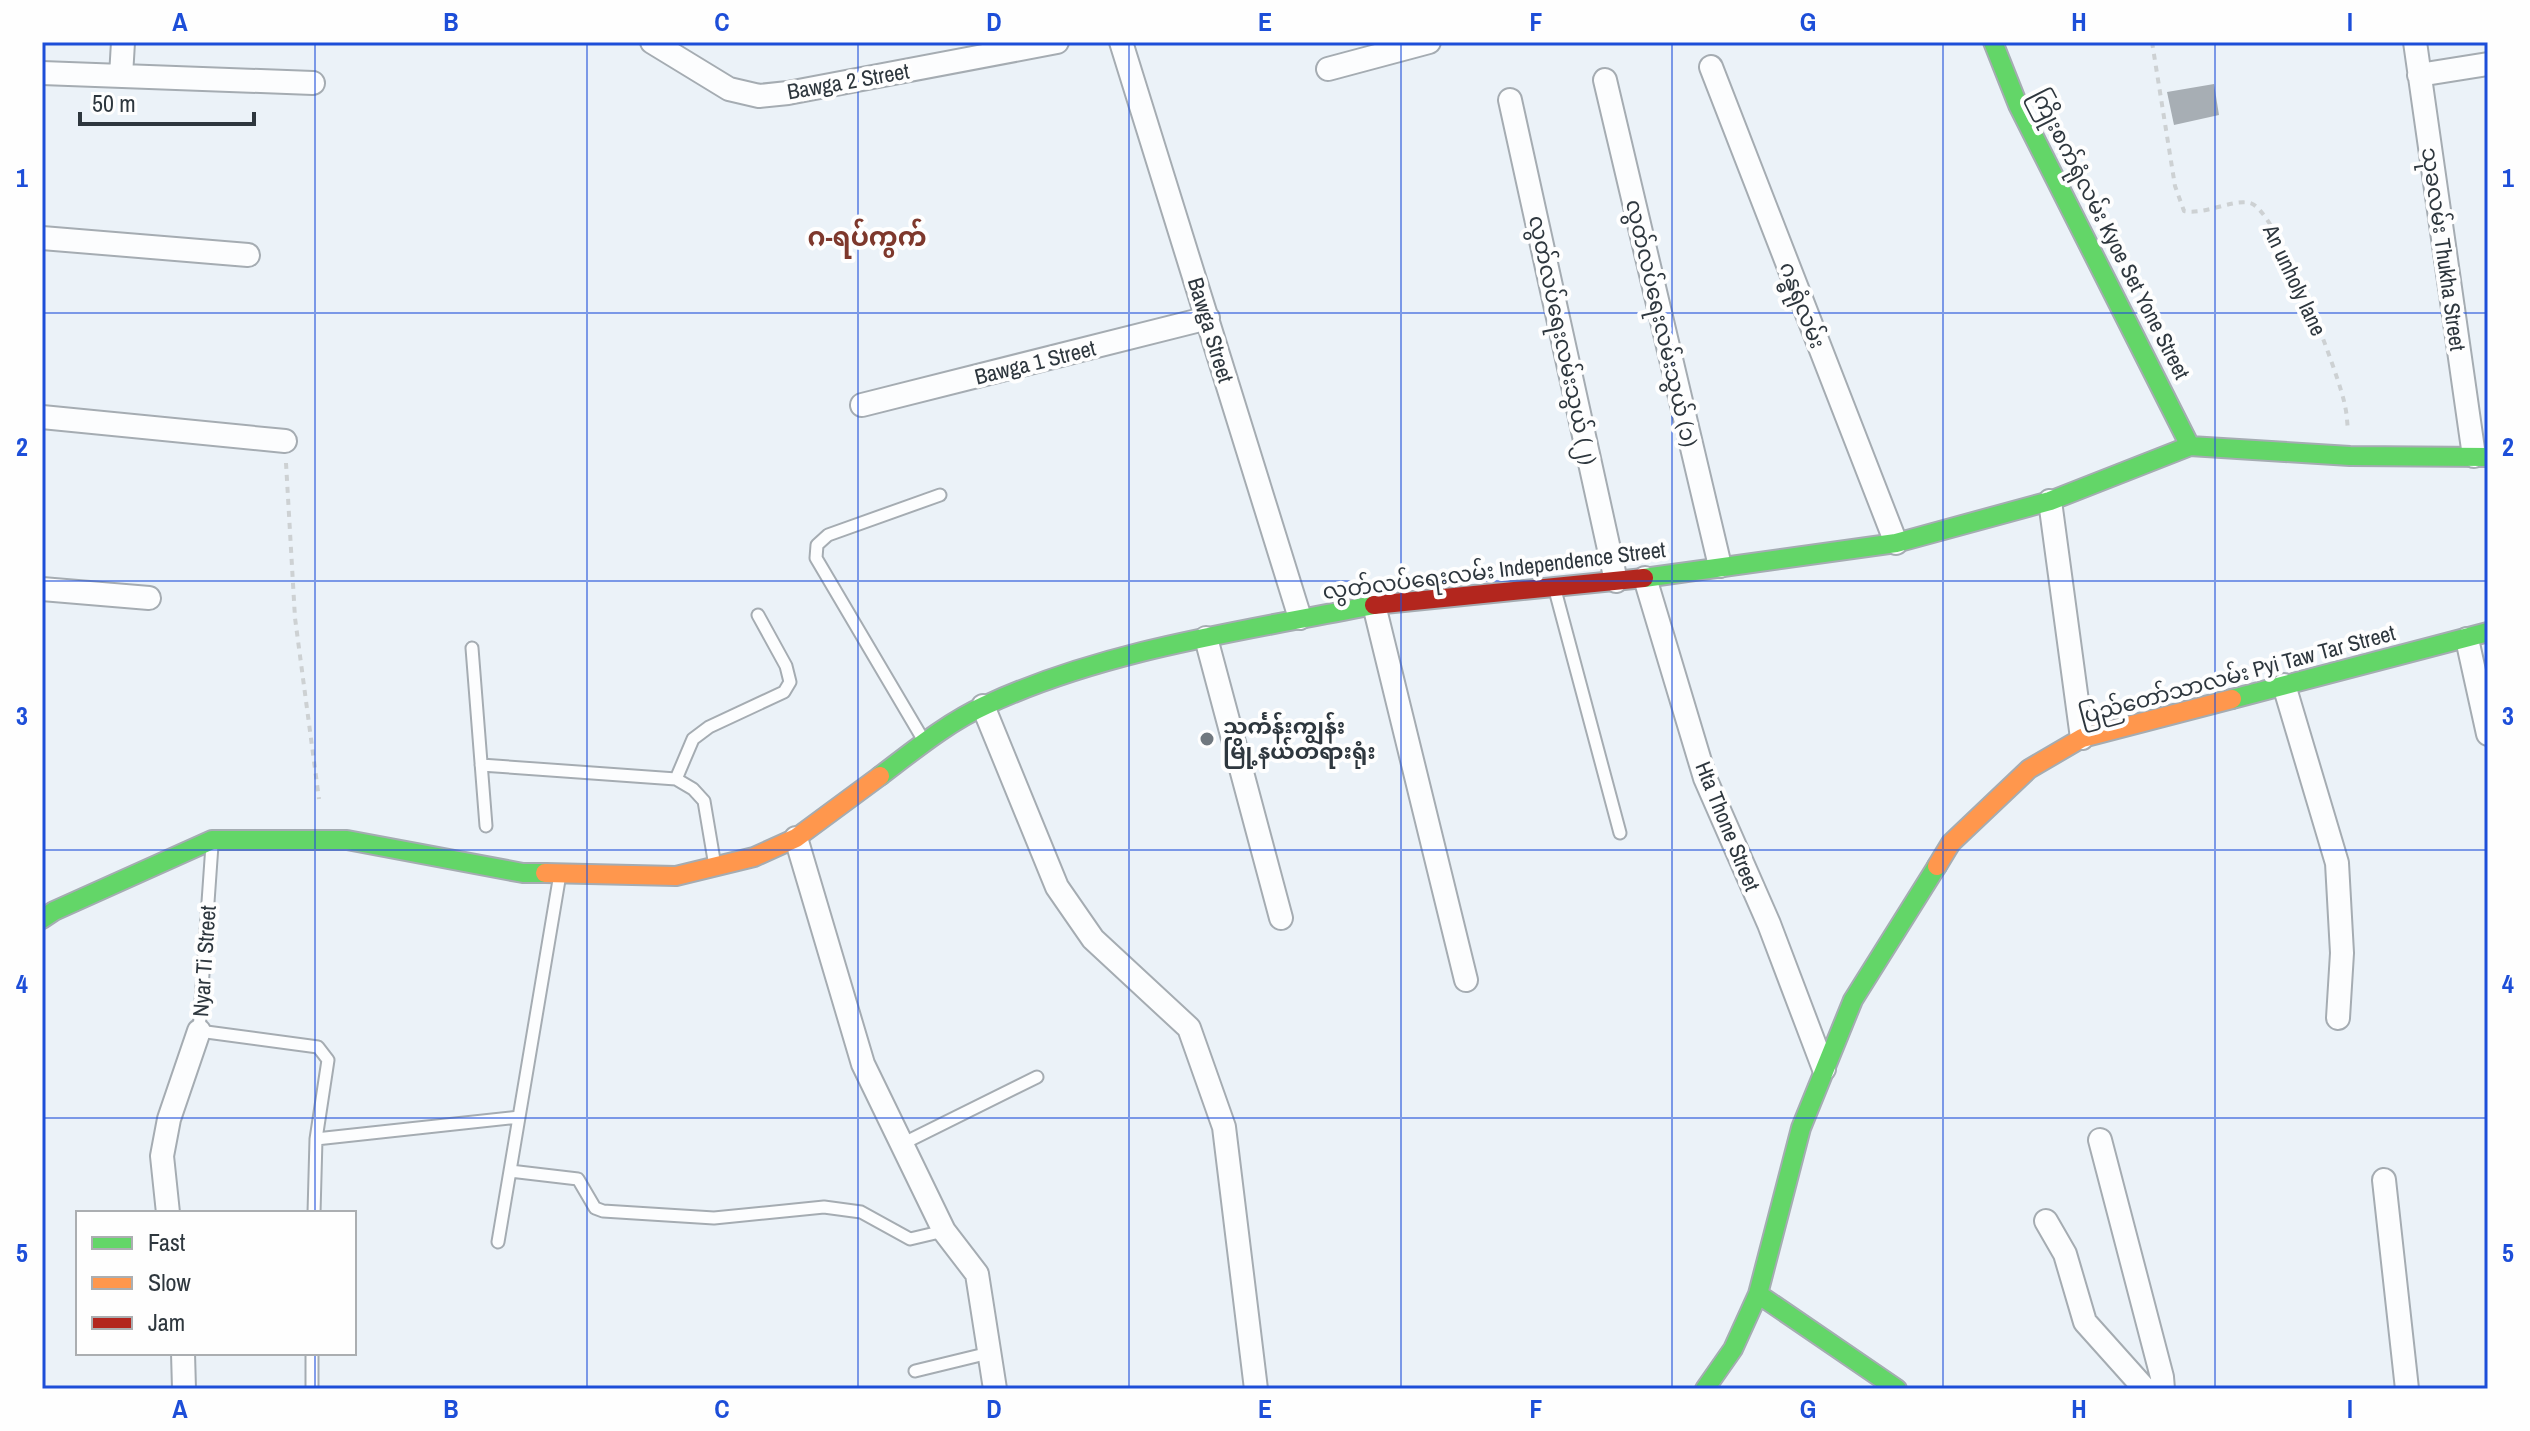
<svg xmlns="http://www.w3.org/2000/svg" width="2530" height="1431" viewBox="0 0 2530 1431" font-family="'Archivo Narrow','Noto Sans Myanmar',sans-serif">
	<style>
		.building { fill: #a7aeb4 }
		.lines { fill: none; stroke-linecap: round; stroke-linejoin: round }
		.lane-casing { stroke: #a5acb2; stroke-width: 15 }
		.street-casing { stroke: #a5acb2; stroke-width: 26 }
		.fast-casing { stroke: #a5acb2; stroke-width: 22 }
		.slow-casing { stroke: #a5acb2; stroke-width: 22 }
		.jam-casing { stroke: #a5acb2; stroke-width: 22 }
		.path { stroke: #cdd1d3; stroke-width: 4; stroke-dasharray: 6 6; stroke-linecap: butt }
		.lane { stroke: #fcfdfe; stroke-width: 11 }
		.street { stroke: #fcfdfe; stroke-width: 22 }
		.fast { stroke: #63d668; stroke-width: 18 }
		.slow { stroke: #ff974d; stroke-width: 18 }
		.jam { stroke: #b3261e; stroke-width: 18 }
		.grid { fill: none; stroke: #1d4ed8; stroke-width: 2; stroke-opacity: 0.55 }
		.poi-dot { fill: #70787f; stroke: #fefefe; stroke-width: 3 }
		.labels { text-anchor: middle; stroke-width: 8; stroke-linejoin: round; paint-order: stroke }
		.street-label { font-size: 22px; fill: #2e373e; stroke: #fefefe }
		.poi-label { font-size: 22px; font-weight: bold; fill: #2e373e; stroke: #fefefe; text-anchor: start }
		.quarter-label { font-size: 26px; font-weight: bold; fill: #7e382c; stroke: #fefefe }
		.neatline { fill: none; stroke: #1d4ed8; stroke-width: 3 }
		.grid-label { font-size: 26px; text-anchor: middle; font-weight: bold; fill: #1d4ed8 }
	</style>
	<rect width="100%" height="100%" fill="#ebf2f8"/>
	<path class="building" d="M2214,84L2219,115L2174,125L2167,92Z"/>
	<g class="lines">
		<g class="lane-casing">
			<path id="lane" d="M1555,590L1620,833
				M472,648L486,826
				M924,741L816,558L817,545L828,535L940,495
				M481,765L676,779L693,789L704,801L715,866
				M676,779L693,739L709,727L784,692L790,682L786,666L758,615
				M212,845L199,1031L318,1047L328,1060L316,1139L314,1213
				M316,1139L519,1117
				M902,1144L1037,1077
				M510,1171L578,1179L595,1208L603,1211L714,1218L824,1207L861,1212L910,1239L944,1231
				M498,1242L560,874
				M915,1371L989,1353
				M312,1389V1353"/>
		</g>
		<g class="street-casing">
			<path id="street" d="M652,42L729,89L759,96L788,93L1057,42
				M1121,42L1300,618
				M2415,42L2474,456
				M1711,67L1896,543
				M1328,69L1429,42
				M42,73L313,83
				M2419,75L2488,64
				M121,76L123,42
				M1605,80L1720,566
				M1510,100L1616,581
				M42,238L248,255
				M862,405L1208,318
				M42,417L285,441
				M2050,501L2082,738
				M1645,578L1705,778L1769,924L1824,1069
				M42,589L149,598
				M1374,605L1466,980
				M1206,638L1281,918
				M2467,639L2488,734
				M2284,685L2337,863L2342,953L2338,1018
				M983,706L1057,887L1093,939L1189,1028L1224,1127L1256,1389
				M796,838L863,1064L944,1231L977,1274L995,1389
				M2100,1140L2162,1377L2163,1389
				M2384,1180L2407,1389
				M168,1213L162,1156L169,1119L199,1031
				M2046,1221L2065,1254L2085,1322L2145,1389
				M183,1353L184,1389"/>
		</g>
		<g class="fast-casing">
			<path id="fast" d="M1993,42L2018,105L2190,446
				M1644,578L1896,543L2050,501L2190,446L2350,456L2488,457
				M2232,699L2488,632
				M880,776C913,751 948,722 986,705C1107,649 1243,631 1374,605
				M42,919L54,911L212,840H347L523,873H545
				M1758,1294L1897,1389
				M1705,1389L1733,1349L1758,1294L1801,1128L1853,1000L1937,866"/>
		</g>
		<g class="slow-casing">
			<path id="slow" d="M1937,866L1951,843L2029,769L2082,738L2232,699
				M545,873L676,876L754,857L796,838L880,776"/>
		</g>
		<g class="jam-casing">
			<path id="jam" d="M1374,605L1644,578"/>
		</g>
		<path class="path" d="M2152,42L2175,186L2184,211C2206,215 2231,199 2250,203C2276,208 2340,376 2345,406C2347,414 2347,422 2348,430
			M286,463L295,618L319,799"/>
		<use href="#lane" class="lane"/>
		<use href="#street" class="street"/>
		<use href="#fast" class="fast"/>
		<use href="#slow" class="slow"/>
		<use href="#jam" class="jam"/>
	</g>
	<path class="grid" d="M315,42V1213M587,42V1389M858,42V1389M1129,42V1389M1401,42V1389M1672,42V1389M1943,42V1389M2215,42V1389M42,313H2488M42,581H2488M42,850H2488M42,1118H2488M315,1353V1389"/>
	<circle class="poi-dot" cx="1207" cy="739" r="8"/>
	<g class="labels">
		<g class="street-label">
			<text transform="translate(848 81) rotate(-10)" y="8">Bawga 2 Street</text>
			<text transform="translate(2111 234) rotate(63)" y="8">ကြိုးစက်ရုံလမ်း Kyoe Set Yone Street</text>
			<text transform="translate(2444 249) rotate(82)" y="8">သုခလမ်း Thukha Street</text>
			<text transform="translate(2295 280) rotate(65)" y="8">An unholy lane</text>
			<text transform="translate(1803 305) rotate(69)" y="8">ဂန္ဓရုံလမ်း</text>
			<text transform="translate(1662 323) rotate(77)" y="8">လွတ်လပ်ရေးလမ်းသွယ် (၁)</text>
			<text transform="translate(1211 330) rotate(73)" y="8">Bawga Street</text>
			<text transform="translate(1563 340) rotate(78)" y="8">လွတ်လပ်ရေးလမ်းသွယ် (၂)</text>
			<text transform="translate(1035 362) rotate(-14)" y="8">Bawga 1 Street</text>
			<text transform="translate(1494 570) rotate(-7)" y="8">လွတ်လပ်ရေးလမ်း Independence Street</text>
			<text transform="translate(2237 674) rotate(-15)" y="8">ပြည်တော်သာလမ်း Pyi Taw Tar Street</text>
			<text transform="translate(1728 826) rotate(68)" y="8">Hta Thone Street</text>
			<text transform="translate(204 961) rotate(-86)" y="8">Nyar Ti Street</text>
		</g>
		<g class="poi-label">
			<text x="1223" y="734">သင်္ကန်းကျွန်း<tspan x="1223" dy="25">မြို့နယ်တရားရုံး</tspan></text>
		</g>
		<g class="quarter-label">
			<text x="867" y="246">ဂ-ရပ်ကွက်</text>
		</g>
	</g>
	<rect width="2530" height="1431" fill="none" stroke="#fefefe" stroke-width="88"/>
	<rect x="76" y="1211" width="280" height="144" fill="#fefefe" stroke="#abaeb1" stroke-width="2"/>
	<rect x="92" y="1237" width="40" height="12" fill="#63d668" stroke="#abaeb1" stroke-width="2"/>
	<text x="148" y="1251" font-size="24" fill="#2e373e">Fast</text>
	<rect x="92" y="1277" width="40" height="12" fill="#ff974d" stroke="#abaeb1" stroke-width="2"/>
	<text x="148" y="1291" font-size="24" fill="#2e373e">Slow</text>
	<rect x="92" y="1317" width="40" height="12" fill="#b3261e" stroke="#abaeb1" stroke-width="2"/>
	<text x="148" y="1331" font-size="24" fill="#2e373e">Jam</text>
	<path d="M80 112v12h174v-12" fill="none" stroke="#2e373e" stroke-width="4"/>
	<text x="92" y="112" font-size="24" fill="#2e373e" stroke="#fefefe" stroke-width="6" paint-order="stroke">50 m</text>
	<rect x="44" y="44" width="2442" height="1343" class="neatline"/>
	<g class="grid-label">
		<text x="180" y="31">A</text>
		<text x="451" y="31">B</text>
		<text x="722" y="31">C</text>
		<text x="994" y="31">D</text>
		<text x="1265" y="31">E</text>
		<text x="1536" y="31">F</text>
		<text x="1808" y="31">G</text>
		<text x="2079" y="31">H</text>
		<text x="2350" y="31">I</text>
		<text x="22" y="187">1</text>
		<text x="2508" y="187">1</text>
		<text x="22" y="456">2</text>
		<text x="2508" y="456">2</text>
		<text x="22" y="725">3</text>
		<text x="2508" y="725">3</text>
		<text x="22" y="993">4</text>
		<text x="2508" y="993">4</text>
		<text x="22" y="1262">5</text>
		<text x="2508" y="1262">5</text>
		<text x="180" y="1418">A</text>
		<text x="451" y="1418">B</text>
		<text x="722" y="1418">C</text>
		<text x="994" y="1418">D</text>
		<text x="1265" y="1418">E</text>
		<text x="1536" y="1418">F</text>
		<text x="1808" y="1418">G</text>
		<text x="2079" y="1418">H</text>
		<text x="2350" y="1418">I</text>
	</g>
</svg>
